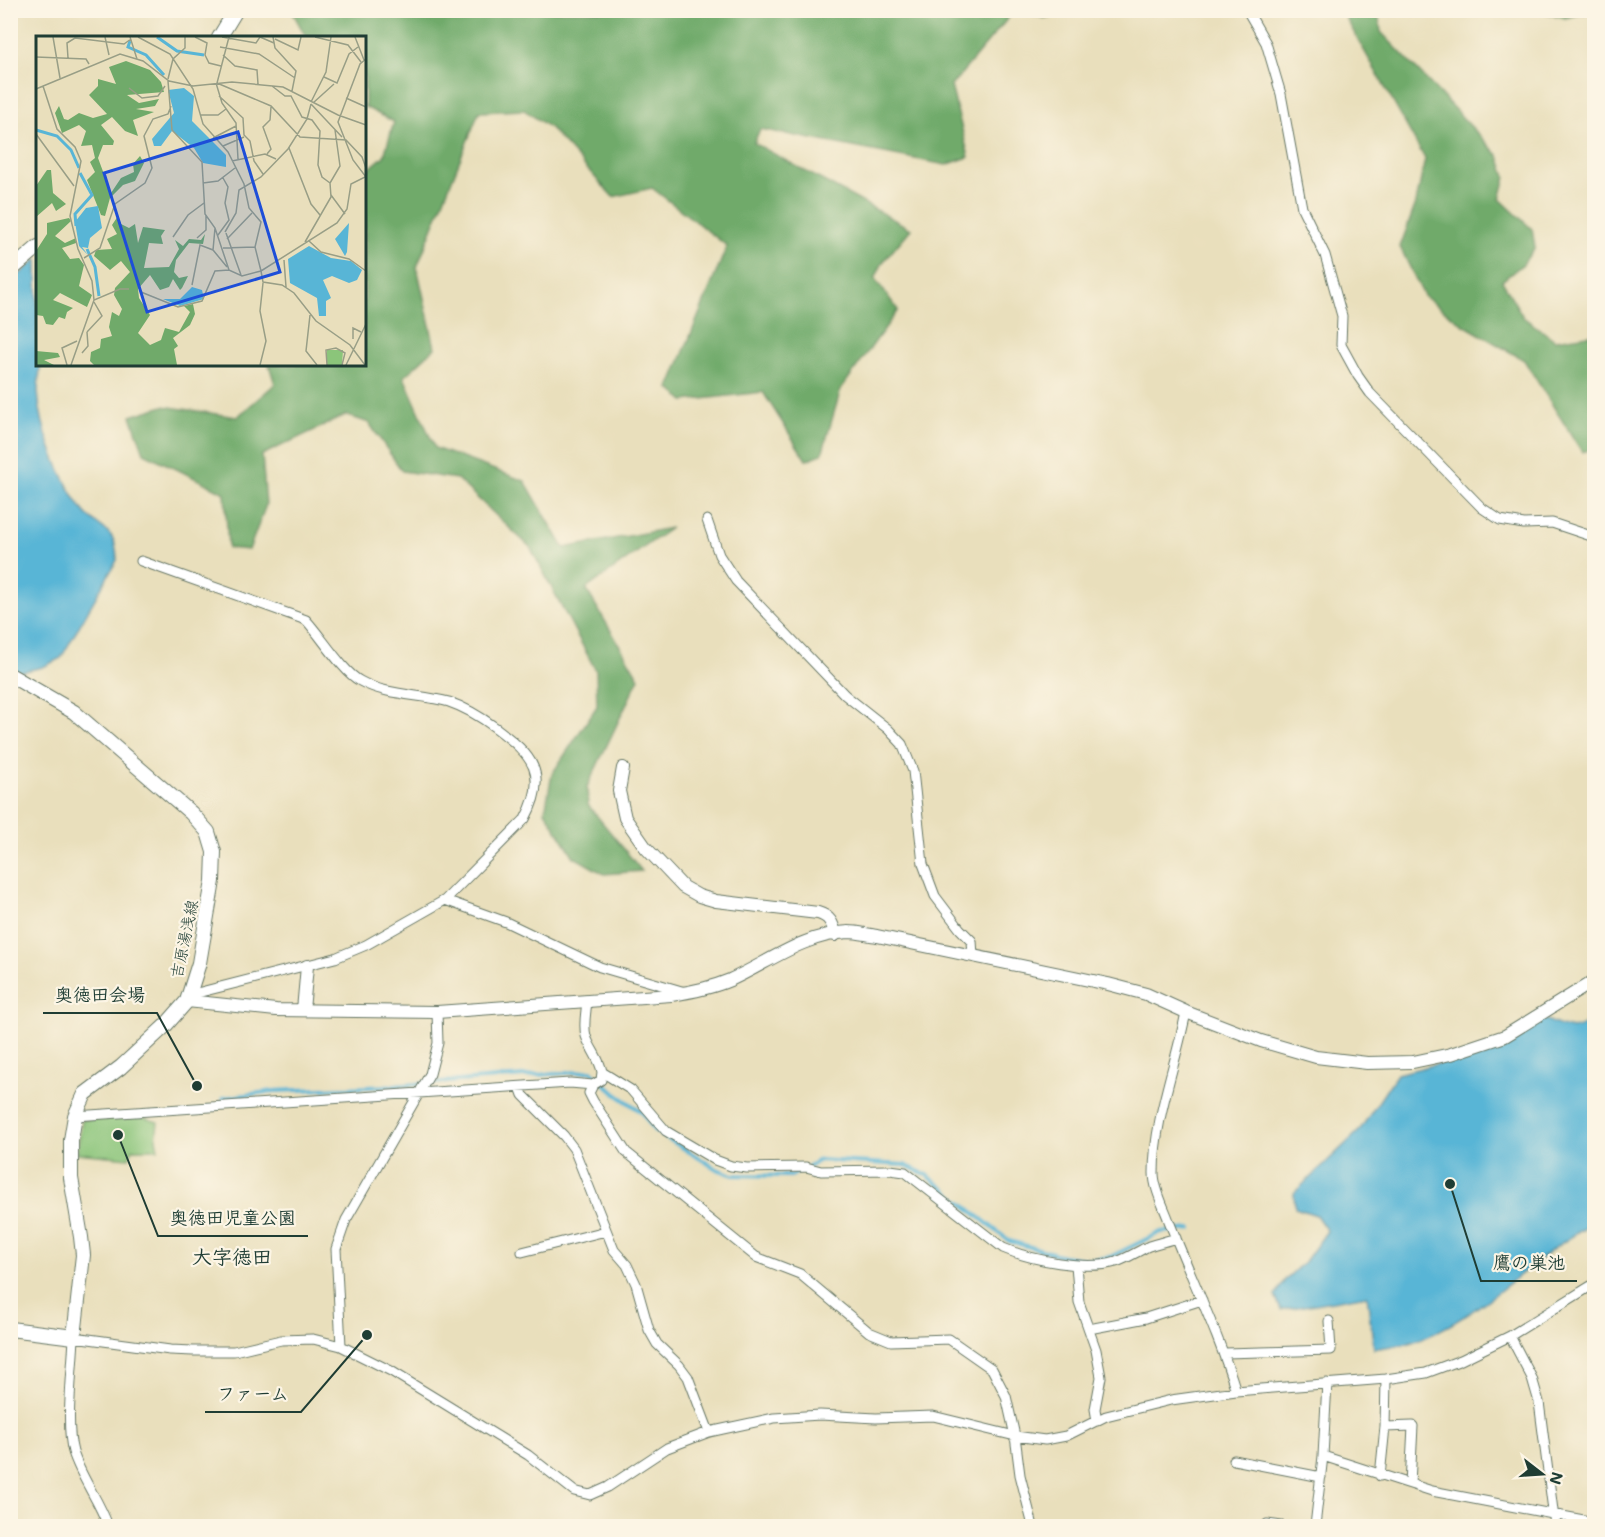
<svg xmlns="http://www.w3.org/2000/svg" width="1605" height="1537" viewBox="0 0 1605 1537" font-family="Mali,'Klee One',sans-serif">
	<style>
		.green { fill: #8bc57a; stroke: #558157; stroke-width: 1.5 }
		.forest { fill: #70aa6a; stroke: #48744f; stroke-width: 1.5 }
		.water { fill: #58b5d6; stroke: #3c7985; stroke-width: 1.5 }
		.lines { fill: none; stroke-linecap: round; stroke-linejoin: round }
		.stream { stroke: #58b5d6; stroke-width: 4 }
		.minor-casing { stroke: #667664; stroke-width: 11 }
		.tertiary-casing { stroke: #667664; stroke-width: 14 }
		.secondary-casing { stroke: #667664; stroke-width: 16 }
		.minor { stroke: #fff; stroke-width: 9 }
		.tertiary { stroke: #fff; stroke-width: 12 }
		.secondary { stroke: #fff; stroke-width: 14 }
		.labels { text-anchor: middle; stroke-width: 4.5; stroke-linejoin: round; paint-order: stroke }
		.street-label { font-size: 16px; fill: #1f3d34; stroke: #fcf5e5 }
		.quarter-label { font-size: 20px; font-weight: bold; fill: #1f3d34; stroke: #fcf5e5 }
		.inset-river { fill: none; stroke: #58b5d6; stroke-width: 3 }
		.inset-road { fill: none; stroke: #989e86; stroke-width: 1.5 }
		.view { fill: #1d4ed8; fill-opacity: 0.15; stroke: #1d4ed8; stroke-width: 3 }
		.inset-edge { fill: none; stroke: #1f3d34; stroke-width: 3 }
		.leader { fill: none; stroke: #1f3d34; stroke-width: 2 }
		.callout-dot { fill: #1f3d34; stroke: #fcf5e5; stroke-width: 2 }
		.callout-label { font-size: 18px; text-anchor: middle; font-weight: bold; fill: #1f3d34; stroke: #fcf5e5; stroke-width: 4.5; stroke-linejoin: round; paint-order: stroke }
	</style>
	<rect width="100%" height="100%" fill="#fcf5e5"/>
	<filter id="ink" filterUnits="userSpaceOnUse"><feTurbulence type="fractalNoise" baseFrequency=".0167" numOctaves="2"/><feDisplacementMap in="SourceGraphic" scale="12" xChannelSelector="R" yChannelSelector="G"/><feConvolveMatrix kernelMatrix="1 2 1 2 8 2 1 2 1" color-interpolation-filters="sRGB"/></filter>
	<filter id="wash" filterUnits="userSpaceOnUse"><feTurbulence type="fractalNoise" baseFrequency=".008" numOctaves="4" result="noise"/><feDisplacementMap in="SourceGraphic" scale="24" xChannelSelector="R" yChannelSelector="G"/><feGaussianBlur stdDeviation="1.35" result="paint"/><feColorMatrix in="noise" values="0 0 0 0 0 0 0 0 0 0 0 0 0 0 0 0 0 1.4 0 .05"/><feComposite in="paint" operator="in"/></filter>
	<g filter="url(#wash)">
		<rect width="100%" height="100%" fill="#e9dfbc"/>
		<path class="green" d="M135,1115L158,1122L156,1139L158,1149H133L129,1158L77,1153L82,1120Z"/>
		<path class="forest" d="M292,11H1014L951,86L969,157L946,165L760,129L754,143L911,229L883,262L875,279L898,310L841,389L822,454L806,460L763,392L684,401L669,388L727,246L652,188L613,197L550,128L524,110L479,112L417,267L435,348L404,377L435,448L525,481L564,548L671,528L586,589L639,678L587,787L588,805L642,871L604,874L574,857L545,811L552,774L597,706L596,671L530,547L457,479L402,471L369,423L346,415L262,455L266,505L249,550L228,548L225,493L144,453L131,416L163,406L237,417L275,384L269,365L364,364L365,172L384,156L394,122L365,107L364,38L306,37Z
			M1022,11H1073L1044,18Z
			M1342,11H1378L1381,32L1499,156L1506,177L1500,199L1532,229L1535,247L1523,264L1502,281L1523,317L1555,340L1594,334V449L1582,452L1524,360L1464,325L1424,296L1400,247L1416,203L1425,159Z
			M1539,11V10L1594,11L1565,18Z"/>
		<path class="water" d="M37,259L38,364L40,365C40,374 38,383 38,392C40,430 61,479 82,509C99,532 116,524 117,560L61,658L43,667L21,672L10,670V283Z
			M1594,1018V1223C1529,1258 1479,1322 1406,1344C1395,1346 1384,1347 1374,1349L1367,1295L1281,1310L1275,1296L1285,1280L1307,1259L1327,1231L1316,1215L1295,1208L1294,1193L1359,1131L1397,1074L1482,1053L1509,1041L1544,1019C1569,1029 1572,1035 1594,1018Z"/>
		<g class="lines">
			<path class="stream" d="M223,1098L274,1091L392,1086L591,1071L616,1094L642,1112L654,1130L717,1169L733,1175L791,1176L801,1170
				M808,1167L819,1160L905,1165L927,1175L1009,1241L1063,1256L1090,1260L1110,1257L1161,1232L1191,1229"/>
		</g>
	</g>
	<g filter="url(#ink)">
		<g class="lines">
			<g class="minor-casing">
				<path id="minor" d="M1247,10L1266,43L1281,94L1302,208L1325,255L1342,316L1341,345L1358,376L1370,393L1482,508L1500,520L1524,524L1552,523L1594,537
					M707,520L719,555L736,581L845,695L888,729L902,744L913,771L923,864L935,896L960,929L972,941L973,955
					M141,561L306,620C321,636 343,672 360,681C387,696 420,694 449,702C467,708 481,717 496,728C533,756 549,774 525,819L445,900L366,945L335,958L189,995
					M445,900L506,922L600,967L685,992
					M587,1001C586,1013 583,1025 586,1036C590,1049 600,1059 602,1072L631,1090L666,1131L715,1160L731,1166L747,1168L806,1167L821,1171L890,1170L905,1172L1003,1248C1031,1260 1086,1271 1116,1262C1128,1258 1138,1251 1149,1246C1158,1243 1167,1241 1176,1238
					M1186,1012C1176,1065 1154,1119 1154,1173C1154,1189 1164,1207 1169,1221C1191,1278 1218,1332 1236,1391
					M593,1085L589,1093L593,1101L626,1152L756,1257L800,1274L869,1332L891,1341L949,1339L992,1369L1006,1396L1015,1436L1020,1475L1033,1526
					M520,1087L523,1095L564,1136L574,1149L614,1250L627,1265L636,1284L649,1330L657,1344L679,1365L688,1377L709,1432
					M75,1116L570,1083L593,1085L601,1080L602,1072
					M522,1252L606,1231
					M1076,1265L1079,1302L1096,1350L1101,1377L1095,1409L1097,1421
					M1089,1329L1146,1318L1202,1300
					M1510,1336L1532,1378L1539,1402L1555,1526
					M341,1346L336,1249L346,1220L430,1074L438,1043L437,1012
					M1225,1353L1331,1350L1329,1321
					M1385,1427L1413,1426L1410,1484
					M1323,1456L1432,1491L1594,1522
					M1234,1460L1321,1477
					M1380,1476L1385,1427L1386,1379
					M1267,1524L1282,1526
					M108,1526C99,1500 81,1478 73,1452C65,1425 73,1367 74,1337L170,1350L193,1351H234L281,1340L313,1339L341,1346L391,1371L528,1455L574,1491L590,1495L608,1487L667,1448L709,1432L774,1418L820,1415L876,1418L933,1416L1015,1436L1045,1440L1066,1436L1106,1416L1171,1400L1236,1391L1386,1379L1426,1373L1461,1360L1510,1336L1594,1284
					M1315,1526L1323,1456L1327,1383"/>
			</g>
			<g class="tertiary-casing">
				<path id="tertiary" d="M623,768L619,791L625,818L646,848L683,887L699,896L716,901L818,913C829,916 833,923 835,935
					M187,1001L276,1010L437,1012L671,995C691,992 711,988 730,980C768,963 804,934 849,932C858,932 868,935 877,936L1108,984L1146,994L1186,1012L1261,1041L1316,1057L1367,1063L1413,1062L1451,1054L1505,1036L1594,981
					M303,1010L307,966"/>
			</g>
			<g class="secondary-casing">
				<path id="secondary" d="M219,38L236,10
					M10,271L38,247
					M10,675L74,712L191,813L208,832L214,852L213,881L199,963L187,1001L165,1026L121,1067L85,1094L75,1116L71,1140V1178L81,1237L83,1255L74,1337L10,1329"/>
			</g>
			<use href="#minor" class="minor"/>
			<use href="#tertiary" class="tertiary"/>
			<use href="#secondary" class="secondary"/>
		</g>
	</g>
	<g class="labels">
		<g class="street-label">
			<text transform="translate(184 939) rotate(-78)" y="6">吉原湯浅線</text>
		</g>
		<g class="quarter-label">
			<text x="232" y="1264">大字徳田</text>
		</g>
	</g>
	<g transform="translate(36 36)">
		<rect width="330" height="330" fill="#e9dfbc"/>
		<path d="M291,314H307L306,329H291Z" fill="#8bc57a"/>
		<path d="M90,25L114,34L125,46L128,56L91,59L103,67L123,63L119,70L100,73L118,76L97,84L102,100L89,95L76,81L65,89L78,105L77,109H67L62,122L75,157L85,142L98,136L97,128L104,120L108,127L99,145L87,149L74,162L69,180L65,179L51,144L59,136L54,126L59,122L56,109L45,110L50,95L43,89L26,97L19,77L23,70L28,83L32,84L43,77L57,82L71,78L53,59L62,50V43L80,48L73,31ZM11,134H15L17,157L30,168L20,175L16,167L0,181V150ZM82,180L85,188L93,192L99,188L102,207L107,191L129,194L125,200L127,208L113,207L108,232L133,231L143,213L139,204L147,210L153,203L165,204L169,198L167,208L153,207L140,224L138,236L143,242L152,240L146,252L144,254L137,243L133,251L124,254L114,239L102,253L103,262L114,279L102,297L114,309L125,304L129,292L143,296L154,276L148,270L157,268L159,278L154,289L137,302L142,310L138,313L141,329H58L54,325L55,316L64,312L65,303L76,300L73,291L76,276L83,280L86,273L78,259L79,252L94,236L85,225L74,234L58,220L60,214L76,213L71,203L81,198L76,189ZM33,182L35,185L19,200L29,207L40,202V207L26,212L34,223L43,222L48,229L43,250L56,259L51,271L24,257L17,264L37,272L31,276L29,283L23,281L17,289L10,288L7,280L0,279V215L11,198V187ZM0,315L22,317L24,321L8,324L18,329H0Z" fill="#70aa6a"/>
		<path d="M148,52L158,60L156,85L190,119V131L167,127L158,112L136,95L125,110H118L116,103L138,77L132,54ZM62,170L66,192L54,202L52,212L46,211L52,219L43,210L39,186L50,172ZM313,187L311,216L309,220L299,203ZM273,210L295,222L315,225L326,234L321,244L313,247L296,240L287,244L295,262L290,265V280H283L281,262L254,247L252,223ZM156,251L166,254L168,263L144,270L127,263H144Z" fill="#58b5d6"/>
		<path class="inset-river" d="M121,1L141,15L168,19M94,5L92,11L110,19L128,39M0,94L21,100L35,114L43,132M40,190L39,178L56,159L44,137M51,213L59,231L63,260"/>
		<path class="inset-road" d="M17,1L24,42M69,1L73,19M94,1L101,23M102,1L134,18L157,53L167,88L192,116L208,148L213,172L225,186L219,211L225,235L301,187L311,173L315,148L329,141M159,1L171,7L169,19L173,27L185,30M186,1L220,7L224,1L238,7M193,1L181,47L235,70L264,101L310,104L326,121L330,132M237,1L239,12L260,35L256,55M279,1L312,9L325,26M319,1L328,24M239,3L262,14L265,1M184,11L223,18L259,42M187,19L199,30L221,34L222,48M0,21L50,23L53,28M32,22L31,7L39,2L88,8L95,3M330,23L324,28L302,86L317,124L330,141M288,41L301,47L313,18L322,11M132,43L137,23L149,12V1M132,45L136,94L166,126L169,178L179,192L193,234M180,47L186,67L200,87L202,123M7,50L21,93L39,111L45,125L34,180L42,213L56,245L58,264M236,50L249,60H255L266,81L276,84L284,95L282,129L286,141L294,147M93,52L106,62L122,60L129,50M0,53L84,18L107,25L133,45L157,50L196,46L247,51L302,79M183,60L207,82L208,99L214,105L218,125L227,138M310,62L330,71M275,66L290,36L295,1M277,67L298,48M275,68L306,101M164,79H182L190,73M302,79L330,89M0,98L38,150M177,102L200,90M187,110L208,101M253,112L275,168L284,179M231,118L235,113L227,91L234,84L235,71M196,125L229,118L240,123M167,147L182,145L199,132M295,159L309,178M189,196L200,177L203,154L225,141L252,113L271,83L275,68M190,197L205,239M182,199L193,184L189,167L192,151L187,142M137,201L152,179L168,167M161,202L170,194V179M191,203L216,177M273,205L285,216L313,223L330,235M269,206L295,161L294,147L304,130L299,94M187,212L219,211M177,214L179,192M48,222L64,212L79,168L109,147L116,132L108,100L117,83L132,78L135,70M248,224L250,251M156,249L164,209L177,214L191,231M105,256L142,271L166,265L179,235L193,234L206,240L225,235L227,246L246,249L258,257L280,285L314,309L329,329M274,279L270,315L281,329M51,296L66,280L58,266M317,303V292L325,296M46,317L52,310L51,296M31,329L26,312L41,305M35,329L58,264L84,253H93M224,329L230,305L224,275L227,247M291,329L290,314L300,312L309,317L306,329M310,329L330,288"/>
		<path class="view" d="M202,96L244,236L111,276L68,137Z"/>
		<rect width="330" height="330" class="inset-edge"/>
	</g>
	<path class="leader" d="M197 1086L157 1013H43M118 1135L158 1236H308M1450 1184L1481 1281H1577M367 1335L301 1412H205"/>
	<g class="callout-dot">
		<circle cx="197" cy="1086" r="6"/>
		<circle cx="118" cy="1135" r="6"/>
		<circle cx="1450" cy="1184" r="6"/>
		<circle cx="367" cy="1335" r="6"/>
	</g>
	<g class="callout-label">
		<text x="100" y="1001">奥徳田会場</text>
		<text x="233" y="1224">奥徳田児童公園</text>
		<text x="1529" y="1269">鷹の巣池</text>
		<text x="253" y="1400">ファーム</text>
	</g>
	<rect width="1605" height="1537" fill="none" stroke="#fcf5e5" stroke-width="36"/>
	<g transform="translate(1542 1474) rotate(107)" stroke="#fcf5e5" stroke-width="4.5" paint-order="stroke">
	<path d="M0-4.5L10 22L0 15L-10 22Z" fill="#1f3d34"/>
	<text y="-9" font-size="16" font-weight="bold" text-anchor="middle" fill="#1f3d34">N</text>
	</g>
</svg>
